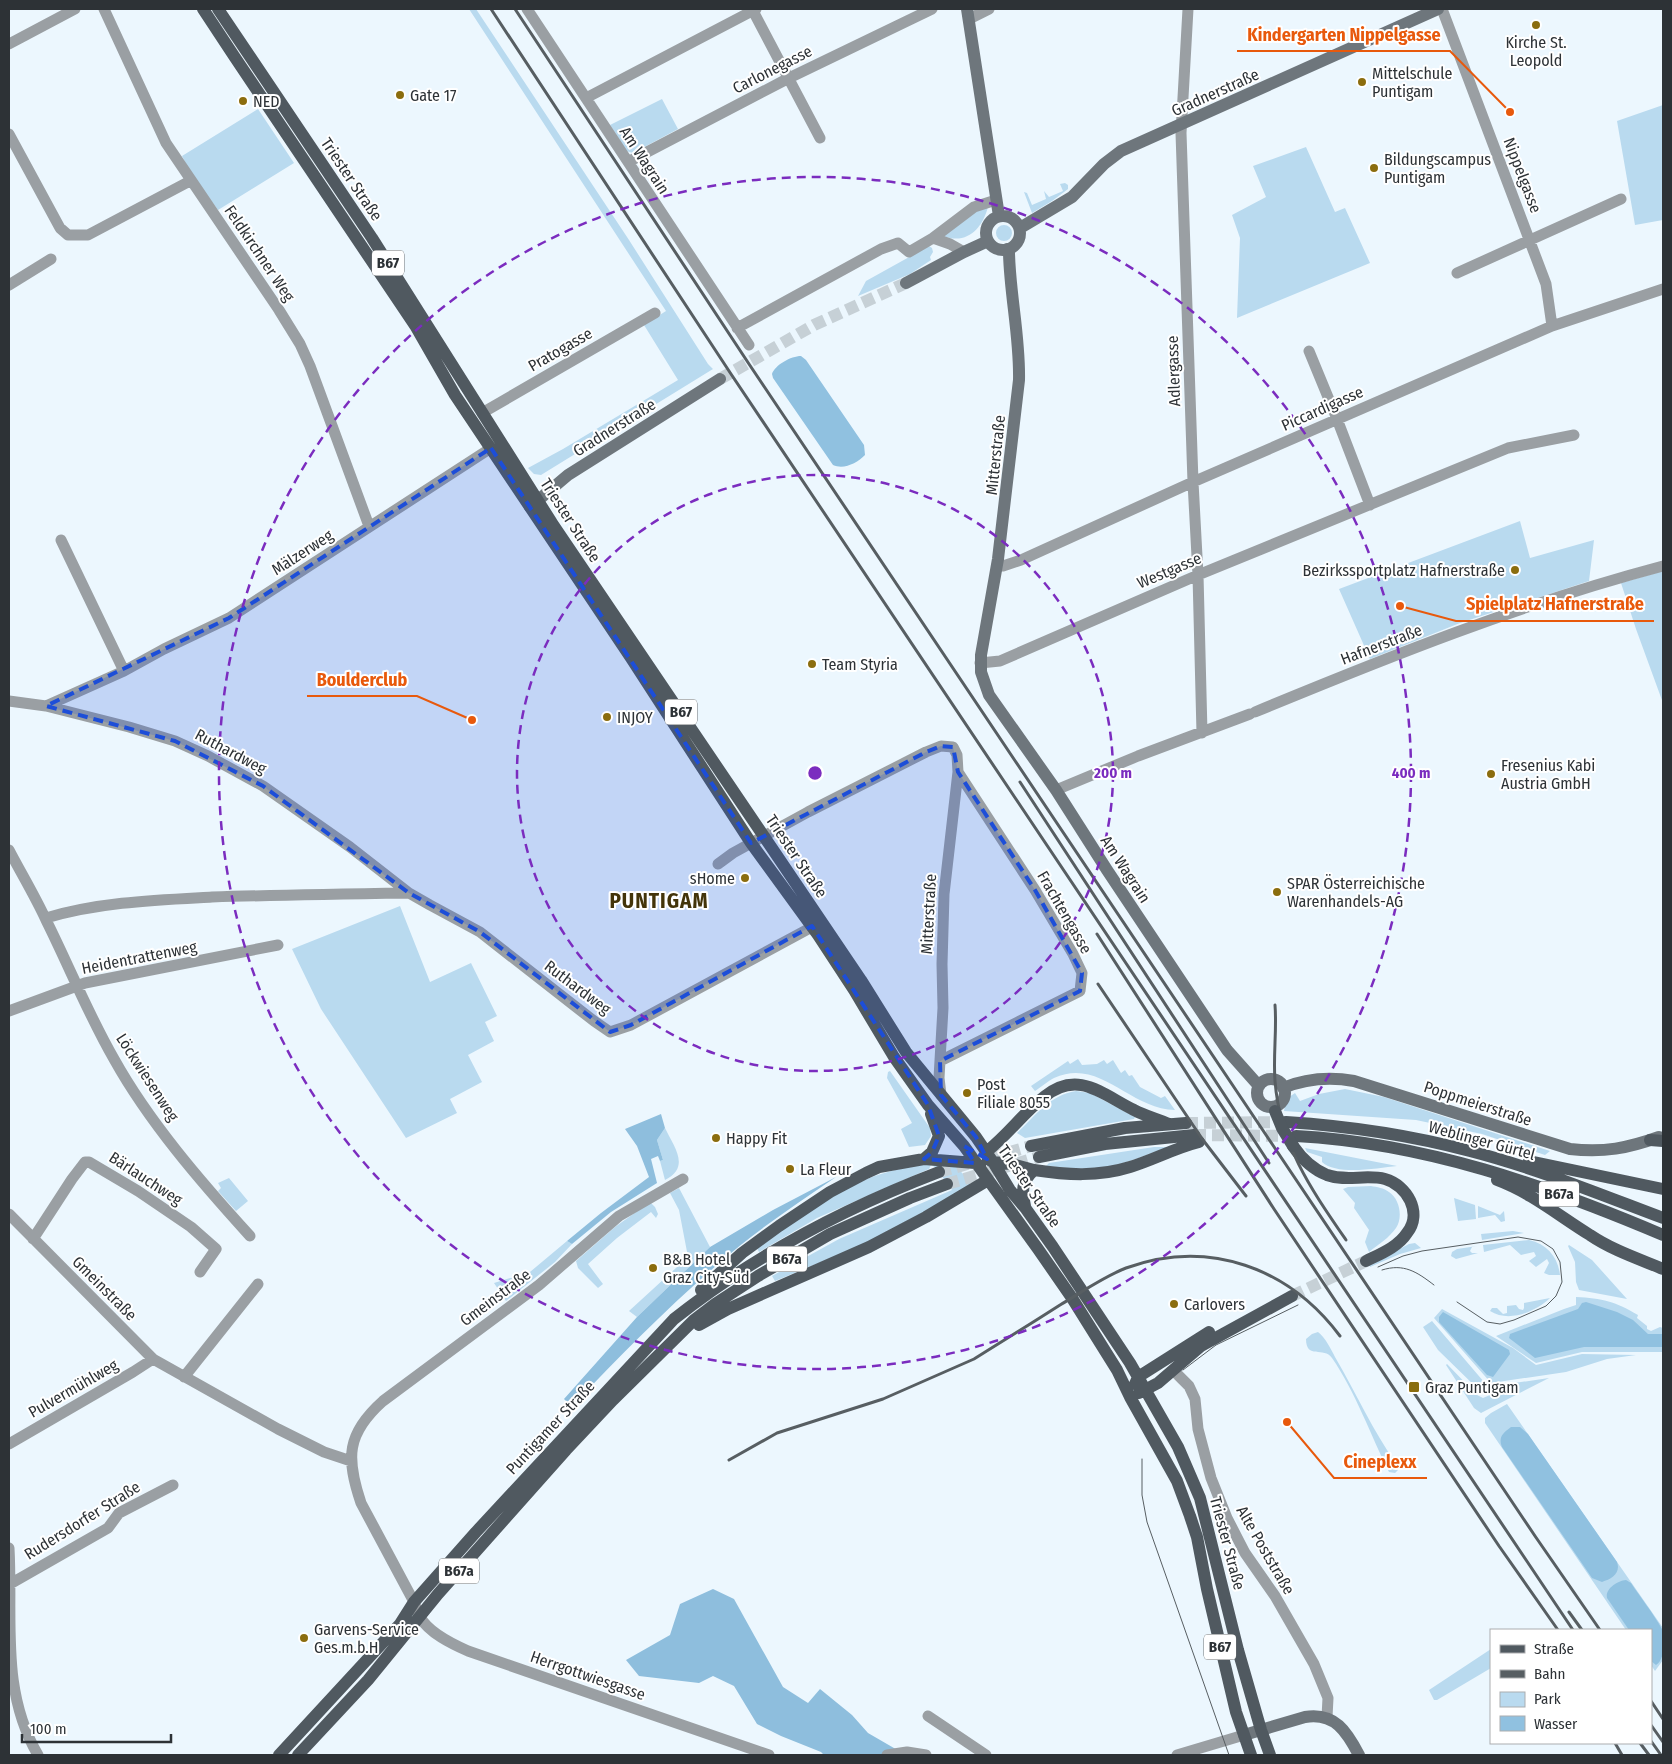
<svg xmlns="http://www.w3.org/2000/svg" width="1672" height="1764" viewBox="0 0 1672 1764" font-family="'Fira Sans Condensed',sans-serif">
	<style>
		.green { fill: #b9daef }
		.forest { fill: #8ebedd }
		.water { fill: #90c1e0 }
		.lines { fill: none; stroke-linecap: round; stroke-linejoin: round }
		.secondary-tunnel { stroke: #c6d0d6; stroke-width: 12; stroke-dasharray: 12 6; stroke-linecap: butt }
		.primary-tunnel { stroke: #c6d0d6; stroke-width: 12; stroke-dasharray: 12 6; stroke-linecap: butt }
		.street { stroke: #9a9fa3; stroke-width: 11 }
		.secondary { stroke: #6e767c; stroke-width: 12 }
		.primary { stroke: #505960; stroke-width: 12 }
		.tram { stroke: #575e62; stroke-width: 1 }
		.rail { stroke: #575e62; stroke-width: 3 }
		.primary-bridge { stroke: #505960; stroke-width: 12 }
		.marked { fill: #1d4ed8; fill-opacity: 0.2; stroke: #1d4ed8; stroke-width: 4; stroke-dasharray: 10 6; stroke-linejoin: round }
		.ring { fill: none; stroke: #7b2cbf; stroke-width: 2.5; stroke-dasharray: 9 6 }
		.poi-dot { fill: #8b6d0e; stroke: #fff; stroke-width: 2 }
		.labels { text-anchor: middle; stroke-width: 4; stroke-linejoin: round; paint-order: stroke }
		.shield { fill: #fff; stroke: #6c7072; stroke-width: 1 }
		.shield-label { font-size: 15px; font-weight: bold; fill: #2d3236 }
		.poi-label { font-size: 16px; fill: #2d3236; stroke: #fff; text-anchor: start }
		.street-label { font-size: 16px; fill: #2d3236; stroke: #fff }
		.district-label { font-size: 21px; font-weight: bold; letter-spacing: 1px; fill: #43340a; stroke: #fff }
		.centre { fill: #7b2cbf; stroke: #fff; stroke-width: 2.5 }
		.ring-label { font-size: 15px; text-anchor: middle; font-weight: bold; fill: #7b2cbf; stroke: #fff; stroke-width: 4; stroke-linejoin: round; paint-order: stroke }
		.leader { fill: none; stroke: #e8590c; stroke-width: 2 }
		.callout-dot { fill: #e8590c; stroke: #fff; stroke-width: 2 }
		.callout-label { font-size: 18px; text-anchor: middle; font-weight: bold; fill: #e8590c; stroke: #fff; stroke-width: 4; stroke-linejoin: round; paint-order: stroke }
	</style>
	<rect width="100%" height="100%" fill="#ecf7fe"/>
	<path class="green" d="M469,9H476L629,240L708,364L713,369L541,475L534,474L528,468L563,449L678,380L644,325L666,311Z
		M662,99L678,129L633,153L626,151L610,125Z
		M1663,105V220L1635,225L1617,121Z
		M258,109L294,163L218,210L190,172L182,156Z
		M1306,147L1335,212L1345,208L1370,263L1237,318L1240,238L1232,215L1266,197L1253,166Z
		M1065,183L1068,185V189L1052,201L1032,213L1024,192L1027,193L1032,205L1046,199L1044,191L1049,197L1063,191L1060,184Z
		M988,207C982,229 967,245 943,236L971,213Z
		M996 233a8 8 0 1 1 16 0a8 8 0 1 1-16 0Z
		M929,246L932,248L933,252L930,257L931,260L910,274L858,296L866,281Z
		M1520,521L1530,558L1594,540L1589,581L1460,623L1370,659L1339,589Z
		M1663,571V703L1636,629L1621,583Z
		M400,906L430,982L471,963L497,1016L485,1022L494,1041L468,1055L482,1082L450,1099L457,1113L406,1138L321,1009L292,949Z
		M1078,1059L1082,1065L1097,1064L1104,1060L1107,1064L1113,1060L1121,1073L1125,1070L1129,1076L1132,1075L1140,1087L1161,1098L1165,1096L1175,1110C1129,1109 1100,1057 1054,1078C1048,1081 1041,1087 1035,1091L1031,1086L1068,1061L1070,1064Z
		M890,1071L930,1128L931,1136L925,1145L909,1147L901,1129L912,1123L887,1078L888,1072Z
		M1345,1089L1384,1097L1550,1151L1545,1155L1482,1134L1416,1120L1284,1111L1286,1099L1295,1093L1300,1101L1319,1094Z
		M1076,1091L1090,1093L1135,1117L1134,1119L1025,1138L1017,1133C1036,1115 1050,1095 1076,1091Z
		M665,1128C674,1147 691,1167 665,1180L660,1161L663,1160L657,1140Z
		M1154,1147H1168C1143,1156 1117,1168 1089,1169C1075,1169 1061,1167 1046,1166L1049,1163Z
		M1305,1148L1397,1166C1378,1168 1337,1176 1322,1162V1157L1307,1152Z
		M930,1163L956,1166L970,1182V1185L961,1192L860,1246L775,1281L772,1276L839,1239L952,1190L935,1167L931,1165L929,1169L817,1218L759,1252L757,1248C794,1222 838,1187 881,1174C897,1169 913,1166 930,1163Z
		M229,1178L248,1201L236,1211L218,1191L221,1188L218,1183Z
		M1371,1186C1377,1187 1384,1188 1389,1192C1400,1199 1403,1218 1396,1228C1389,1238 1379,1244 1369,1252L1365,1242L1369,1230L1354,1208L1355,1203L1343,1189L1348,1187Z
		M679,1188L710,1247L637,1317L629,1311L688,1257L679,1210L670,1193Z
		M1454,1198L1475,1205L1476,1219L1458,1221Z
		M650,1202L655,1207L658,1214L656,1218L651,1212L617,1238L588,1264L603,1284L598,1288L578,1268L576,1261L615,1227Z
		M1478,1206L1500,1215L1504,1211L1505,1221L1501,1222L1495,1215L1478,1218Z
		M1513,1231L1524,1233L1482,1240L1481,1234Z
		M1529,1240C1547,1244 1558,1257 1560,1275H1549L1544,1273L1549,1263L1547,1259L1536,1267L1529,1261L1536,1256L1534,1252L1521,1255L1510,1245L1484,1252L1483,1245Z
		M567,1241L572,1244L555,1262L506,1301L494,1283L510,1278L524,1277Z
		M1415,1243L1421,1248L1400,1254L1370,1267L1369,1265L1409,1244Z
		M1569,1245L1592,1260L1627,1299L1579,1290L1576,1282L1575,1262L1568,1246Z
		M1477,1246L1472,1247L1470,1251L1472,1253H1478L1456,1259L1451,1256L1452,1252L1457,1249Z
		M1576,1297C1602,1298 1616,1302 1638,1315L1637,1318L1647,1326V1329L1651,1331L1660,1327L1663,1328V1352H1582L1536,1363L1496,1336L1564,1309L1576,1305Z
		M1550,1298C1535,1312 1509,1323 1490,1311L1492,1308H1497L1503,1314L1507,1313V1306L1516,1305L1519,1309L1523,1310L1524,1308V1303Z
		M1442,1309L1513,1348L1536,1365L1582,1354L1636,1355L1607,1359L1566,1372L1491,1383L1434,1318Z
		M1432,1321L1484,1382L1488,1389L1487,1392H1481L1438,1350L1423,1327Z
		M1318,1332C1325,1337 1331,1349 1335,1357C1356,1393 1373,1431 1397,1465L1398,1470L1395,1473L1389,1472C1371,1436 1355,1391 1332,1358C1324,1346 1306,1360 1306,1339L1312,1334Z
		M1447,1364L1477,1395L1483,1398L1490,1395L1494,1386L1549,1378L1481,1413L1474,1408L1446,1365Z
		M1507,1404L1663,1628V1660L1655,1671L1651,1665V1630H1626L1485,1423V1418L1491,1413Z
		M1491,1649V1668L1437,1700H1434L1429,1690Z"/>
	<path class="forest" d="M661,1114L665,1128L657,1140L663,1160L660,1161L658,1156L651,1159L657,1183L611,1212L572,1244L567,1241L601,1213L649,1177L637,1146L625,1129Z
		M836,1177C795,1205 754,1232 717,1265C667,1308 621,1355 575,1403H568L564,1399L637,1317L710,1247L773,1210Z
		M713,1589L734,1599L783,1687L808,1703L820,1689L852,1715L868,1733L906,1755H824L821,1752L781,1736L757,1724L734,1686L713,1676L699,1683L639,1676L626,1660L670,1635L680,1604Z"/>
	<path class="water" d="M801,356L806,360L864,445L865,455C857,463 844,470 833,465L773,378L772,374C775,365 791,356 801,356Z
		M1586,1302L1617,1312L1633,1320L1648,1334H1663V1347H1584L1535,1358L1509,1338L1510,1334L1578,1309L1582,1303Z
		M1443,1312L1509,1350L1510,1354L1493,1377L1487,1375L1439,1322V1317Z
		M1511,1427H1520L1528,1434L1617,1562C1621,1573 1612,1579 1602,1582L1592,1578L1502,1447C1498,1437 1503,1433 1511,1427Z
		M1626,1580L1631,1583C1641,1598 1653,1613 1662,1629C1666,1637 1665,1660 1656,1665L1651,1661V1630H1629L1607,1598C1605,1589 1617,1581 1626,1580Z"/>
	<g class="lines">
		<path class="secondary-tunnel" d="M720,379L814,325L906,283"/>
		<path class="primary-tunnel" d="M1186,1123L1286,1122
			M1194,1135L1294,1136
			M939,1172L1031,1146
			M947,1184L1039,1157
			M1292,1296L1366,1261"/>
		<path class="street" d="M104,9L166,143L279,310L300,344L310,366L369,526
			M527,9L749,345
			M752,9L820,138
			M1188,9L1181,133L1193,482L1198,575L1202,733
			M1442,9L1546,284L1552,326
			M969,19L989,9
			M9,44L75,9
			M586,98L756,9
			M9,134L60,228L68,235H88L190,181
			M628,162L789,78L932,9
			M933,238L950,244L964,252
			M1457,273L1621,199
			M9,285L51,259
			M737,328L881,249L898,243L909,252L933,238L974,207L996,200
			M1309,351L1337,419L1370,505
			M482,413L655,313
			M61,540L124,671
			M997,566H1003L1021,560L1193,482L1552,326L1663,289
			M980,663L1000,661L1198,575L1508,448L1574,435
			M9,701L46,706L129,727L175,741L208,756L263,786L350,847L409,893L430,905L480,932L594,1021L610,1032L631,1025L812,927
			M46,706L124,671L164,649L229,618L491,448
			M1255,712C1388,657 1523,603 1663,566
			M1056,790L1138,756L1250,714
			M9,850C21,873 35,896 46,920C69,966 88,1014 114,1059C149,1122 201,1182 250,1236
			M718,864L733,853L808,812L926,752L941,746L953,747L957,755L958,772L944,894L942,964L943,1008L939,1078L941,1095
			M46,918C99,902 157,900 212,897C278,895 343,894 409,893
			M9,1011L85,983L278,945
			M940,1061L1080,991L1082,973L1073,954L1035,890L958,772
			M683,1179L619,1216L539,1285L383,1401C346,1434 346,1458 361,1503L414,1602C416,1607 417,1612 420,1617C429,1633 452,1644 468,1651L769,1755
			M9,1214L153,1359L278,1429L324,1452L351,1461
			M33,1239L72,1179L85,1162H89L138,1191L191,1227L216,1249L200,1272
			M1171,1372L1176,1373L1189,1386L1195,1399L1198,1429L1211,1478L1227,1518L1245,1553L1275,1596L1314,1664L1328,1698L1327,1717
			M184,1377L258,1284
			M9,1444L133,1372L153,1359
			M9,1548C13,1620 0,1690 38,1755
			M10,1584L108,1528L119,1513L173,1485
			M928,1716L986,1755
			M887,1755L907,1752L926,1755
			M1177,1755L1244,1735"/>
		<path class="secondary" d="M967,9L999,216
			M986 233a17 17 0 1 1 34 0a17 17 0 1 1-34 0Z
			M1020,228L1072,197L1104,164L1121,151L1438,9
			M1007,249L1009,253C1010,296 1020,337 1019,380L998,559L981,655V672L989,695L1056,790L1107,870L1227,1050L1259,1086
			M906,283L964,252L988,241
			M530,507L568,475L720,379
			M1257 1093a14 14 0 1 1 28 0a14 14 0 1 1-28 0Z
			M1283,1088C1305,1079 1331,1077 1354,1081L1570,1149C1604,1153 1628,1148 1659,1137
			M1244,1735L1305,1717C1335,1712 1347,1732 1359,1755"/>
		<path class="primary" d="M203,9L234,56L416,327L455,395L631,658L751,843L818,935L854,990L894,1057L928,1105L964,1146L1038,1249L1072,1298L1117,1370L1130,1397L1177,1481L1190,1516L1197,1537L1207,1589L1236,1712L1251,1755
			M218,9L372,238L552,523L861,980L906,1052L976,1137L993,1162L1010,1190L1026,1209L1053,1247L1130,1363L1178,1447L1200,1498L1238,1650L1261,1730L1270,1755
			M1286,1122C1348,1126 1410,1135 1470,1151C1536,1168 1599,1194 1663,1218
			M1296,1136C1425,1143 1545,1185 1663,1235
			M1650,1140L1663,1141
			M1031,1146L1125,1128L1186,1123
			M1293,1146C1302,1159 1312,1169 1327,1175C1346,1182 1366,1174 1385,1179C1407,1185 1423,1213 1407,1233C1398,1247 1380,1254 1366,1261
			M986,1152C1008,1135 1023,1113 1044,1097C1078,1069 1103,1095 1134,1110C1145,1116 1158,1119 1169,1124
			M1039,1157L1105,1144L1194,1135
			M924,1159L932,1152L939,1136L931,1114
			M988,1159L993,1162L1011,1164L1034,1170
			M1529,1161L1663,1189
			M1497,1180C1532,1193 1559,1216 1590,1235C1612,1250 1639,1259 1663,1269
			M1025,1206C1022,1191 1021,1182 1034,1170C1067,1175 1098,1177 1130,1167C1153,1160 1175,1148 1199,1142
			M701,1290L742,1253L779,1226L830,1192L866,1173L879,1167L924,1159L975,1163L980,1166
			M699,1325L728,1309L869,1247L926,1217L988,1180
			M1135,1384L1138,1377L1209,1332
			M1139,1393L1158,1383L1201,1346L1292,1296
			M279,1755L400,1624L414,1602L476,1532L674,1319C755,1255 842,1209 939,1172
			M298,1755L368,1680L438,1594L566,1450L613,1400L694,1320L715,1304L758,1276L830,1234L910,1198L947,1184"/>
		<path class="tram" d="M1378,1267L1403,1256L1422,1251L1518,1237L1541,1241L1553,1249L1560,1262L1562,1282L1556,1296L1546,1306L1514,1320L1500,1324L1487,1322L1457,1302
			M1382,1270C1404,1263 1417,1272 1434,1285
			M1183,1370L1216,1345L1298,1305
			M1142,1459V1495L1147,1522L1229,1755"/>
		<path class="rail" d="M491,9L731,374L1573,1630
			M515,9L749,364L1535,1536L1600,1630
			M1020,782L1269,1163
			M1097,934L1274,1209L1499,1546L1558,1630
			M1098,984L1203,1140L1246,1196
			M1275,1005C1277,1030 1273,1056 1275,1081C1280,1145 1311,1189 1346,1240
			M729,1460L777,1433L883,1399L974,1359C1003,1341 1032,1323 1060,1305C1082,1292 1103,1277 1126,1268C1209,1238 1289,1268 1340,1336
			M1569,1612L1582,1630
			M1651,1701L1663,1719
			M1651,1725L1663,1742
			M1651,1741L1661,1755
			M1615,1743L1622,1755
			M1640,1743L1649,1755"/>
		<path class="primary-bridge" d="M1275,1111L1282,1128L1293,1146"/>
	</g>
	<path class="marked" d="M491,448L751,843L926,752L941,746L953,747L958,772L1035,890L1082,973L1080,991L940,1061L941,1095L976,1137L987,1159L964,1146L975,1163L924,1159L932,1152L939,1136L928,1105L812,926L631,1025L610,1032L480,932L409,893L263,786L175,741L46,706L229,618Z"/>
	<g class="ring">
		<circle cx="815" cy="773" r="298"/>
		<circle cx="815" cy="773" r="596"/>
	</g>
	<g class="poi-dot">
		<circle cx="1536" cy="25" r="5"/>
		<circle cx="1362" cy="82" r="5"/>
		<circle cx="400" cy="95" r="5"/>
		<circle cx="243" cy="101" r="5"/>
		<circle cx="1374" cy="168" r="5"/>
		<circle cx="1515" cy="570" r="5"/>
		<circle cx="812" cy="664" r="5"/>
		<circle cx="607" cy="717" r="5"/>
		<circle cx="1491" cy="774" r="5"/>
		<circle cx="745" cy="878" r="5"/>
		<circle cx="1277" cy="892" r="5"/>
		<circle cx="967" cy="1093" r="5"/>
		<circle cx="716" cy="1138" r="5"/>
		<circle cx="790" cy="1169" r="5"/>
		<circle cx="653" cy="1268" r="5"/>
		<circle cx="1174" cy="1304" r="5"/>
		<rect x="1408" y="1381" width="12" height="12" rx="2.5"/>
		<circle cx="304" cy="1638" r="5"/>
	</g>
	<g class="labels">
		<g class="shield">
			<rect x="372" y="250.5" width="32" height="25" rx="4"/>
			<rect x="665" y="699.5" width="32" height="25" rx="4"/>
			<rect x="1539" y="1181.5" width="40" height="25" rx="4"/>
			<rect x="767" y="1246.5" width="40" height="25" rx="4"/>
			<rect x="439" y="1558.5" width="40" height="25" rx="4"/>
			<rect x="1204" y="1634.5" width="32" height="25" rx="4"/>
		</g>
		<g class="shield-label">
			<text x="388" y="268">B67</text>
			<text x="681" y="717">B67</text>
			<text x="1559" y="1199">B67a</text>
			<text x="787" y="1264">B67a</text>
			<text x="459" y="1576">B67a</text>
			<text x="1220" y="1652">B67</text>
		</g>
		<g class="poi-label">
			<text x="1536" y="48" text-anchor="middle">Kirche St.<tspan x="1536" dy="18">Leopold</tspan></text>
			<text x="1372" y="79">Mittelschule<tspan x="1372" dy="18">Puntigam</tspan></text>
			<text x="410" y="101">Gate 17</text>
			<text x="253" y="107">NED</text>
			<text x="1384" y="165">Bildungscampus<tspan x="1384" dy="18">Puntigam</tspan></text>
			<text x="1505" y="576" text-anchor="end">Bezirkssportplatz Hafnerstraße</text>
			<text x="822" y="670">Team Styria</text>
			<text x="617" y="723">INJOY</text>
			<text x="1501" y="771">Fresenius Kabi<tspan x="1501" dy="18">Austria GmbH</tspan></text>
			<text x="735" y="884" text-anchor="end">sHome</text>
			<text x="1287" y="889">SPAR Österreichische<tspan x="1287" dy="18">Warenhandels-AG</tspan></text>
			<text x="977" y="1090">Post<tspan x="977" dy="18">Filiale 8055</tspan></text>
			<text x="726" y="1144">Happy Fit</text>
			<text x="800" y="1175">La Fleur</text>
			<text x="663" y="1265">B&amp;B Hotel<tspan x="663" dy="18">Graz City-Süd</tspan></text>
			<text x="1184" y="1310">Carlovers</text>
			<text x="1425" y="1393">Graz Puntigam</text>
			<text x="314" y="1635">Garvens-Service<tspan x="314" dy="18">Ges.m.b.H</tspan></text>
		</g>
		<g class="street-label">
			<text transform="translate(772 69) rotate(-27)" y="6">Carlonegasse</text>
			<text transform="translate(1215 92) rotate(-24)" y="6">Gradnerstraße</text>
			<text transform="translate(645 160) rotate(57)" y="6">Am Wagrain</text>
			<text transform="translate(1523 175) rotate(69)" y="6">Nippelgasse</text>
			<text transform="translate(352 179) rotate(56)" y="6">Triester Straße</text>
			<text transform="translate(260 253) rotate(56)" y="6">Feldkirchner Weg</text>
			<text transform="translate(560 349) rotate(-30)" y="6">Pratogasse</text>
			<text transform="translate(1173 371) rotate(-92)" y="6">Adlergasse</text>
			<text transform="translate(1322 408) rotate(-24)" y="6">Piccardigasse</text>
			<text transform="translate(614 427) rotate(-32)" y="6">Gradnerstraße</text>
			<text transform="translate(995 455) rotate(-84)" y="6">Mitterstraße</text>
			<text transform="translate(571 520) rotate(57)" y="6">Triester Straße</text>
			<text transform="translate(302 552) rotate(-33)" y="6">Mälzerweg</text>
			<text transform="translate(1169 570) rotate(-23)" y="6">Westgasse</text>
			<text transform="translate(1381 644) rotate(-21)" y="6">Hafnerstraße</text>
			<text transform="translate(231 751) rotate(28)" y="6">Ruthardweg</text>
			<text transform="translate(797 856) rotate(56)" y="6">Triester Straße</text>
			<text transform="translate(1126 869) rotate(57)" y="6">Am Wagrain</text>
			<text transform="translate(1065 912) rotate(60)" y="6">Frachtengasse</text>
			<text transform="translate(928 914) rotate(-87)" y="6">Mitterstraße</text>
			<text transform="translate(139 957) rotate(-11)" y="6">Heidentrattenweg</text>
			<text transform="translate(578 987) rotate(37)" y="6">Ruthardweg</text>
			<text transform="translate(148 1077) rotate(57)" y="6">Löckwiesenweg</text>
			<text transform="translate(1478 1103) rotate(18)" y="6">Poppmeierstraße</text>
			<text transform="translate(1482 1140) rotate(15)" y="6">Weblinger Gürtel</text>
			<text transform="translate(146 1178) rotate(33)" y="6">Bärlauchweg</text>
			<text transform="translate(1030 1186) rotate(55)" y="6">Triester Straße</text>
			<text transform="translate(105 1288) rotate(45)" y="6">Gmeinstraße</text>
			<text transform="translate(495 1297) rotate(-37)" y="6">Gmeinstraße</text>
			<text transform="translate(73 1388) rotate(-30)" y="6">Pulvermühlweg</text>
			<text transform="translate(550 1427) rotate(-47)" y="6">Puntigamer Straße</text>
			<text transform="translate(82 1520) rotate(-32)" y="6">Rudersdorfer Straße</text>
			<text transform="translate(1228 1543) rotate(75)" y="6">Triester Straße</text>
			<text transform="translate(1266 1550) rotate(60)" y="6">Alte Poststraße</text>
			<text transform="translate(588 1675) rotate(19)" y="6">Herrgottwiesgasse</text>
		</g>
		<g class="district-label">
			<text x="659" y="908">PUNTIGAM</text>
		</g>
	</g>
	<circle cx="815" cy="773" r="8" class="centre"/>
	<g class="ring-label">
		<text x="1113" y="778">200 m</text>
		<text x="1411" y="778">400 m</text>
	</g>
	<path class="leader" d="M1510 112L1450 51H1237M1400 606L1456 621H1654M472 720L417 696H307M1287 1422L1334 1478H1427"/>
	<g class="callout-dot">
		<circle cx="1510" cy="112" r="5"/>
		<circle cx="1400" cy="606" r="5"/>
		<circle cx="472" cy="720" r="5"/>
		<circle cx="1287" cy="1422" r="5"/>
	</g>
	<g class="callout-label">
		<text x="1344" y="41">Kindergarten Nippelgasse</text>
		<text x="1555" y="610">Spielplatz Hafnerstraße</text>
		<text x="362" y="686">Boulderclub</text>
		<text x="1380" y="1468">Cineplexx</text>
	</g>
	<rect width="1672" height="1764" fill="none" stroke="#2d3236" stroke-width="20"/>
	<rect x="1490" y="1629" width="162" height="115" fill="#ffffff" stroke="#abadaf"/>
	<rect x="1500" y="1645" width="25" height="8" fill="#505960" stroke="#abadaf"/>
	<text x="1534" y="1654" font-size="15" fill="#2d3236">Straße</text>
	<rect x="1500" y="1670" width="25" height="8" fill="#575e62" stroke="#abadaf"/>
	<text x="1534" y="1679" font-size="15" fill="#2d3236">Bahn</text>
	<rect x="1500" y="1692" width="25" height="15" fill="#b9daef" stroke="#abadaf"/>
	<text x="1534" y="1704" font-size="15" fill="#2d3236">Park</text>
	<rect x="1500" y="1716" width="25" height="15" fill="#90c1e0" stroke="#abadaf"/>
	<text x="1534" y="1729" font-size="15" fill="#2d3236">Wasser</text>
	<path d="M22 1734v8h149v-8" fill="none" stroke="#2d3236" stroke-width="2.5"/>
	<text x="30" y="1734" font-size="15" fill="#2d3236" stroke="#ffffff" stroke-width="4" paint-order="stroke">100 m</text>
</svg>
